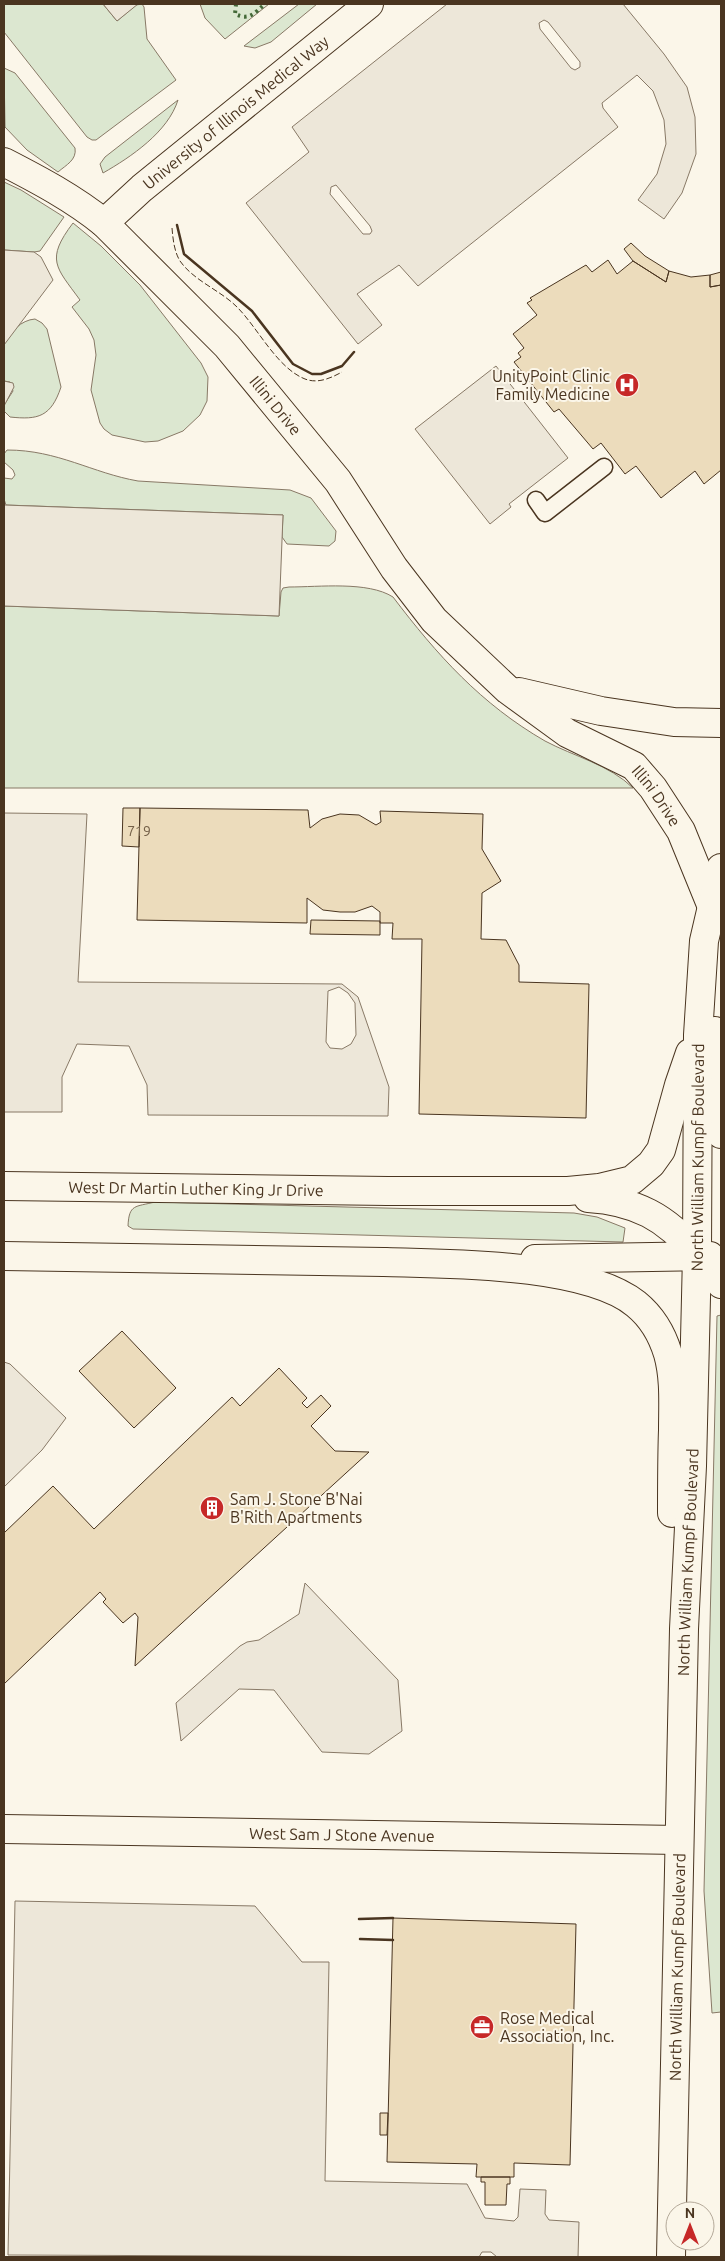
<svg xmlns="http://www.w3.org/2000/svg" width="725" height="2261" viewBox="0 0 725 2261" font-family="Ubuntu,sans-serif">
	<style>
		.green { fill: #dce7d0; stroke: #887966 }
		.parking { fill: #ede7d9; stroke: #887966; fill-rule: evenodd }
		.building { fill: #ecdcbc; stroke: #4a3520 }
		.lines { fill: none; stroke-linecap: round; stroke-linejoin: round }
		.service-casing { stroke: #4a3520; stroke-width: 19 }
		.minor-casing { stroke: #4a3520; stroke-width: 30 }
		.secondary-casing { stroke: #4a3520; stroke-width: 30 }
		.primary-casing { stroke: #4a3520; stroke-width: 30 }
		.service { stroke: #fbf6e9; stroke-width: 16 }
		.minor { stroke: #fbf6e9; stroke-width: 28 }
		.secondary { stroke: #fbf6e9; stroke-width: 28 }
		.primary { stroke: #fbf6e9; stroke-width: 28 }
		.hedge { stroke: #436837; stroke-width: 4; stroke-dasharray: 2.5 4; stroke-linecap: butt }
		.fence { stroke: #4a3520; stroke-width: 1; stroke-dasharray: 6 2.5; stroke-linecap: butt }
		.wall { stroke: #4a3520; stroke-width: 2.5 }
		.labels { text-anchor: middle; stroke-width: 4; stroke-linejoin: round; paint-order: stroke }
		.number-label { font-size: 14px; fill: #725f47 }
		.street-label { font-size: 16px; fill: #4a3520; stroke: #fbf6e9 }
		.poi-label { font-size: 16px; fill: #4a3520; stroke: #fbf6e9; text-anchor: start }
	</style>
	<rect width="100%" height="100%" fill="#fbf6e9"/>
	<path class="green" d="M4,4H103L117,21L136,5L142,4L144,7L147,39L176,80L96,140H92L87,137L4,32Z
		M200,4H269L225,39L205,18Z
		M299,4H317L271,42L255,48L244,46Z
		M4,68L15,73L75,148C77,160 66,165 58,172L27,150L5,127Z
		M178,100C168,132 131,157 103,173L100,164L105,157Z
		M4,182L21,190L64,217L40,251L34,252L4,250Z
		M73,223L101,246L140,285L201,363L208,377L207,401L200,415L183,431L158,441L145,442L112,435L104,429L100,423L91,390L96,355L94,340L89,329L72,307L80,300C56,267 45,260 73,223Z
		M35,319L42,323L47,329L61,387C51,417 38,420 10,417L4,411V405L13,391L10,382L4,381C4,371 0,353 4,344C10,332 21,320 35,319Z
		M7,450C58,450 92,473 138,481L290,490L311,498L336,531L335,541L329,546L287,544L282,537L283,515L6,505L4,499V478L12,479L15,475L13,470L4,462V454Z
		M289,587C319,587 368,581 393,597C437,655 481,704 545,741C573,756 610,765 633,788H4V606L279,616L281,592L283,588Z
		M155,1202L574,1213L597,1217L625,1228L623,1242L133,1229L128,1226C129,1204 135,1207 155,1202Z
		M721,1315V2012L712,2013L704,1891L717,1316Z"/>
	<path class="parking" d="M103,4H138L117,21Z
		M447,4H623L664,54L687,87L695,117L696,154L682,193L664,219L638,200L657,174L666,144L664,120L653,91L637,75L602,103L603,108L618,127L418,286L399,265L357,294L382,325L358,344L246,203L309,152L292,127ZM544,20L548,22L580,62V67L575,70L571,68L540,29L539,23ZM336,185L370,226L372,231L370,234H363L330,194L331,187Z
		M4,250L34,252L41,257L53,280L4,345Z
		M496,366L568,458L509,504L511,507L490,524L415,429Z
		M4,381L13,383L14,387L4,406Z
		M4,505L283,515L279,616L4,606Z
		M4,813L87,814L78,982L342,984L358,997L389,1087L388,1116L148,1115L147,1085L129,1046L77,1044L62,1077V1112H4ZM339,987L348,993L355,1003L356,1035L351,1044L342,1049L330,1048L326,1042L328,991Z
		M4,1362L10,1364L66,1418L42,1450L4,1487Z
		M305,1583L398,1680L402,1731L369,1754L322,1752L274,1690L239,1689L181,1741L176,1703L240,1646L247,1642L259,1640L299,1614Z
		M15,1901L255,1906L302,1962H329L325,2181L467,2184L485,2218L514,2221L518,2217L520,2189L546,2190L545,2214L549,2220L579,2222L578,2257H497L491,2252H482L479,2257L8,2255Z"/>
	<path class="building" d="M631,243L645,256L669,271L666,282L633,261L624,249Z
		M608,260L617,274L633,261L666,282L669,271L691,277L710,275V287L721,285V470L704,484L695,471L661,498L636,466L625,474L601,443L593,449L559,409L554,412L514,362L521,357L518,353L524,348L513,334L537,315L527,303L532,300L530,298L586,265L592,272Z
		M721,272V285L710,287V275Z
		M123,808H140L139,847L122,846Z
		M140,808L308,810L310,828L322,819L340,814L359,815L376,825L381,822L380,811L483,814L482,849L501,881L482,893L481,939L506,940L519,965V982L589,984L586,1118L419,1114L422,939H392L393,923H380V912L372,906L355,912H340L323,910L307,898V923L137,920Z
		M311,920L380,921V935L310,934Z
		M122,1331L176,1388L134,1428L79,1371Z
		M279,1368L307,1398L302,1403L307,1408L321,1395L331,1406L311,1426L335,1451L369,1452L135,1666L138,1617L135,1613L123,1623L103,1602L106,1599L100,1592L4,1684V1533L53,1486L94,1529L232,1397L240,1406Z
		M393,1918L576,1924L570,2165L514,2163V2177H476L477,2164L387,2162Z
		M380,2113H388L387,2135H380Z
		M481,2177H510V2184H507L506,2205H485V2182H481Z"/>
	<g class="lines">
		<g class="service-casing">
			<path id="service" d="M536,500L545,513L604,467"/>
		</g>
		<g class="minor-casing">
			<g id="minor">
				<path id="s1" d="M4,162C39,180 73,198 104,223L227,346L338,481L394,568L434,620L508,690L567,733L634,766L653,788L681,831L712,907"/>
				<path id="s2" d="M104,223L142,188L369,4"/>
				<path d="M519,692L601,711L674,722L721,723"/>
				<path id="s3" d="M4,1829L679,1840"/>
			</g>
		</g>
		<g class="secondary-casing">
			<g id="secondary">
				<path id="s4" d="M4,1186L388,1191"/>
				<path d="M4,1256L384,1262"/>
			</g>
		</g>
		<g class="primary-casing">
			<g id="primary">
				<path d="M715,1031L721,1134"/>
				<path d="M388,1191H568L599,1188L632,1180L651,1164L661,1150L679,1085L690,1053"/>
				<path d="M588,1198C636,1201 666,1217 697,1254C705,1264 714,1273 721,1284"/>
				<path d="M535,1259L710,1256"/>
				<path d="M384,1262C450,1264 585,1263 636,1304C652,1317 662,1334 668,1354C675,1379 673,1405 673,1430C672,1457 672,1485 672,1513"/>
				<path id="s5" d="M671,2257L684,1629L692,1466L697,1255L698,1035L704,941L721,868"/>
			</g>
		</g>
		<use href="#service" class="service"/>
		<use href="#minor" class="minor"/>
		<use href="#secondary" class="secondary"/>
		<use href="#primary" class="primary"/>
		<path class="hedge" d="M236,4L235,14C250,21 254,13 265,4"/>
		<path class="fence" d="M172,228C173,239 174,251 180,261C194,281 220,290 237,307C258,328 277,368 305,379C318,384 331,378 342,372"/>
		<path class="wall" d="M177,225L184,254L252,311L293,364L312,374H321L342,366L354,352
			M359,1919L393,1918
			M360,1939L393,1940"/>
	</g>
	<defs>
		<g id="hospital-disc" transform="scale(1.25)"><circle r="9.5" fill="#c62828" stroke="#fbf6e9"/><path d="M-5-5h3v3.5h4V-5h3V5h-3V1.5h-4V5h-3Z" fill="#fff"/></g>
		<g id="building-disc" transform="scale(1.25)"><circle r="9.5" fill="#c62828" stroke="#fbf6e9"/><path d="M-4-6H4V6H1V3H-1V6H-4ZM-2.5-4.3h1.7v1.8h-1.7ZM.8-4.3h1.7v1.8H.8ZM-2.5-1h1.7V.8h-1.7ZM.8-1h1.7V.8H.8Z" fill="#fff"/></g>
		<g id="office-disc" transform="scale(1.25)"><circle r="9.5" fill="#c62828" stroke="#fbf6e9"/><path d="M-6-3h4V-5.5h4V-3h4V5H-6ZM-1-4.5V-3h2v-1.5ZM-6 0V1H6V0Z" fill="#fff"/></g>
	</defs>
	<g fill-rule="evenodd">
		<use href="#hospital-disc" x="627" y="385"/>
		<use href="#building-disc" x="212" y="1508"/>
		<use href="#office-disc" x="482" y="2027"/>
	</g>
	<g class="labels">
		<g class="number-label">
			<text x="139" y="836">719</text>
		</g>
		<g class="street-label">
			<text dy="6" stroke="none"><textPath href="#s2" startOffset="172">University of Illinois Medical Way</textPath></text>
			<text dy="6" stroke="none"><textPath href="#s1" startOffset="368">Illini Drive</textPath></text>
			<text dy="6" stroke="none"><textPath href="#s1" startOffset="922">Illini Drive</textPath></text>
			<text dy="6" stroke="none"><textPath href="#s5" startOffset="1100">North William Kumpf Boulevard</textPath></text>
			<text dy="6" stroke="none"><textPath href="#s4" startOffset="192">West Dr Martin Luther King Jr Drive</textPath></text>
			<text dy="6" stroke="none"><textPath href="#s5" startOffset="695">North William Kumpf Boulevard</textPath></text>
			<text dy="6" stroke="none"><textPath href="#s3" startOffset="338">West Sam J Stone Avenue</textPath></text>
			<text dy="6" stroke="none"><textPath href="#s5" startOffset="290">North William Kumpf Boulevard</textPath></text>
		</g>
		<g class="poi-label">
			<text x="610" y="382" text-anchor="end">UnityPoint Clinic<tspan x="610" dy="18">Family Medicine</tspan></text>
			<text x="230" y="1505">Sam J. Stone B'Nai<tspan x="230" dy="18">B'Rith Apartments</tspan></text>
			<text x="500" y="2024">Rose Medical<tspan x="500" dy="18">Association, Inc.</tspan></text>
		</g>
	</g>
	<rect width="725" height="2261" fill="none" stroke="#4a3520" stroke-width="10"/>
	<g transform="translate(690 2226)"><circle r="24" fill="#fbf6e9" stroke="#b4a999"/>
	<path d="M0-4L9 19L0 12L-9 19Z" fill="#c62828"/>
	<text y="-8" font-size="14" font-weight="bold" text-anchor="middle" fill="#4a3520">N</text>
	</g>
</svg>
